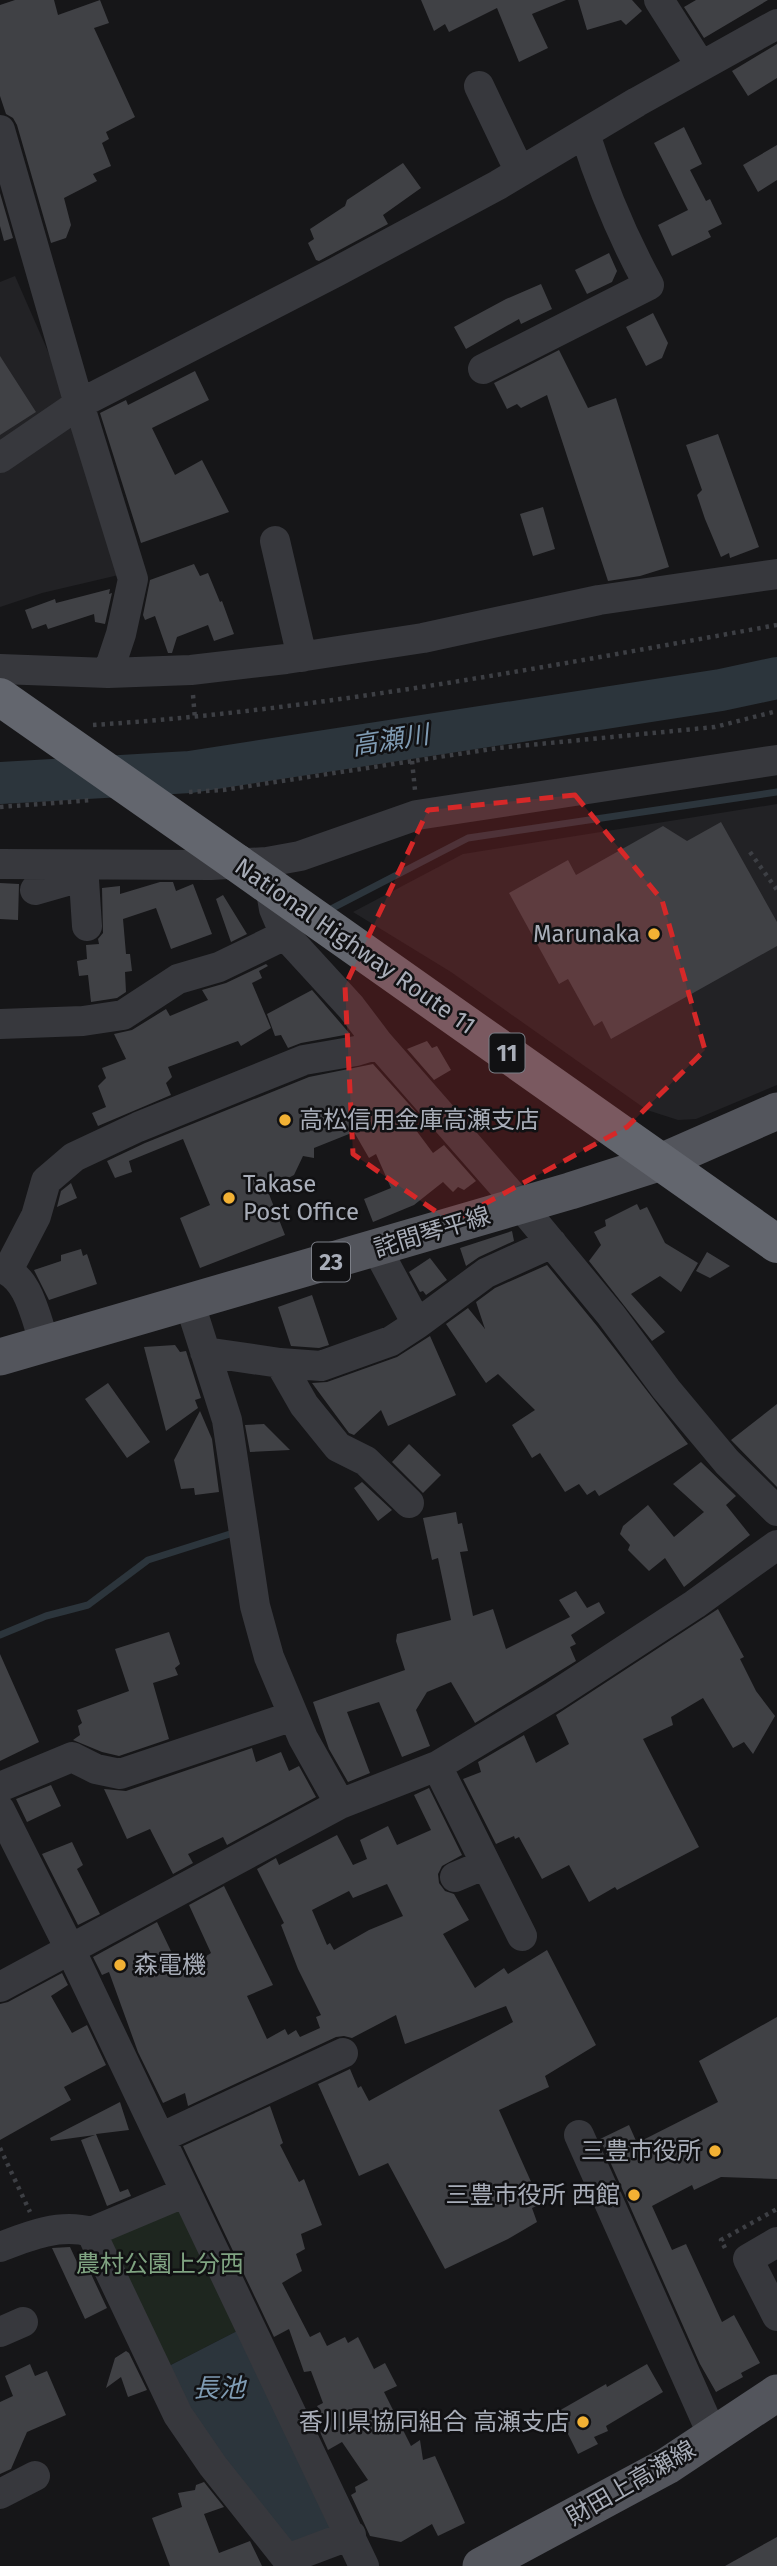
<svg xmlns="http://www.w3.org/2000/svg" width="777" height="2566" viewBox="0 0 777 2566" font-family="'Fira Sans','Noto Sans JP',sans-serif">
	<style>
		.built { fill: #222225 }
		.green { fill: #1e261f }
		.water { fill: #2c353c }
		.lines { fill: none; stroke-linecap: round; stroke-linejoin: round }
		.stream { stroke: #2c353c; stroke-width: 7 }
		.river { stroke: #2c353c; stroke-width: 42 }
		.building { fill: #404145; fill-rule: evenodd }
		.path { stroke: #3d3f44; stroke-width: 4.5; stroke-dasharray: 3.5 5; stroke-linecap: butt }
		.minor { stroke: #37383d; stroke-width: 30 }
		.major { stroke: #53555c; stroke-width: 37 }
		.highway { stroke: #63666e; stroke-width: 38 }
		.highway-bridge { stroke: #63666e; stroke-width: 38 }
		.marked { fill: #d62828; fill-opacity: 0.2; stroke: #d62828; stroke-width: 5; stroke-dasharray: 14 9; stroke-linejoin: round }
		.poi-dot { fill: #f2b134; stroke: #111113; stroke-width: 2.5 }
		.labels { text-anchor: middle; stroke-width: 5; stroke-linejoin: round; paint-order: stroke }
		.shield { fill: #111113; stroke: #7b7e86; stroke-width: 2 }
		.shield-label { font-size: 23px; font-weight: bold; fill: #a8adb8 }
		.poi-label { font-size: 24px; fill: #a8adb8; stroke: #111113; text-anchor: end }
		.street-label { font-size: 24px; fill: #a8adb8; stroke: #111113 }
		.park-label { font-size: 24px; fill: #7fa381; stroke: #111113 }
		.water-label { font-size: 26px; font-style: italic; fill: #7f9bb3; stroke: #111113 }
	</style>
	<rect width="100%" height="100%" fill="#161618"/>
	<path class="built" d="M15,276L78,420L123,574L42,593L0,607V282Z
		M777,804V1085L696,1119L678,1120L647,1110L451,972L353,912L463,854Z"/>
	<path class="green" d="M179,2204L239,2330L163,2369L100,2240Z"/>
	<path class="water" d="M239,2330L335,2532L286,2552L163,2369Z"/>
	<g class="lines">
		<path class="stream" d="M325,912L468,838L777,792
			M0,1635L46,1616L88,1605L148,1560L230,1534"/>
		<path class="river" d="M0,783L190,772L721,690L777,678"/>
	</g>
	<path class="building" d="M15,0H54L58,15L100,0L109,23L94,28L135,117L106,132L109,139L102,143L111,166L93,174L97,181L64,198L71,225L66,238L51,243L17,125L13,118L6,114L0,96V5Z
		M421,0H566L532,14L548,48L519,62L497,8L449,32L445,24L434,31Z
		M578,0H632L642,11L626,25L621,20L587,30Z
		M696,0H768L704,38L684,7Z
		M777,44V78L748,96L732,71Z
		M684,127L702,164L690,170L706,201L710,199L722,224L708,231L711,237L672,256L658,225L688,210L654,143Z
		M777,145V180L758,192L743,165Z
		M403,163L421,188L383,215L388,224L319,261L316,260L308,243L314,239L310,229L345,206L347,200Z
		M0,193L13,238L4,241L0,226Z
		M609,253L617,271L612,282L587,294L575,270Z
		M541,284L552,309L521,324L519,319L466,349L454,327L506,299Z
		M653,313L668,343L662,358L646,366L626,327Z
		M559,350L588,408L616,398L669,567L640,576L608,581L547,395L521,408L517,404L507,409L494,383Z
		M0,356L36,412L0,435Z
		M195,371L209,400L152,428L175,475L202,460L229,512L141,543L100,413L126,400L128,405Z
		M718,434L759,547L730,558L729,553L721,557L705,519L697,495L702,490L686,445Z
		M543,507L555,549L533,556L520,514Z
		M194,564L200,576L208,573L220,602L222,601L234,634L214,641L208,625L177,637L172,653H168L155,616L145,620L143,615L150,580Z
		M110,589L109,594L112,593L105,624L95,622L94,614L48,629L46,624L32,629L25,610L55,599L56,603Z
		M721,822L777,922V946L611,1039L602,1021L594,1026L568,979L559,984L509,893L568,860L576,875L663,826L687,841Z
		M160,882H173L176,891L193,884L212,934L171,949L156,908L123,919L126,954H130L132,971L125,972L126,992L117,998L91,1002L88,975L79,976L77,961L87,959L86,945L99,944L98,939L103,933L102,888L120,886V894Z
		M0,883L19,884L18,920L0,919Z
		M223,895L247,934L231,942L216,899Z
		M266,964L268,966L259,971L262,978L252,983L271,1028L241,1046L238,1041L168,1067L172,1077L166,1083L171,1095L98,1126L92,1113L106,1107L98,1086L106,1078L102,1068L126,1059L114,1034L132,1030L166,1009L170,1016L208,1000L202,990L226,983Z
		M312,990L350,1034L301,1043L288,1048L281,1035L275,1036L267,1014Z
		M427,1041L432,1048L437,1046L451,1070L434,1080L407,1049Z
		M373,1064L416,1112L407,1118L433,1153L444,1145L476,1181L464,1190L458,1187L453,1192L443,1182L414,1205L373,1222L364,1199L391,1188L376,1154L369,1158L354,1132L314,1148V1158L303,1156L294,1175L267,1189L285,1235L200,1268L180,1218L210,1205L183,1139L129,1161L132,1172L115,1178L107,1161L145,1143L309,1077Z
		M71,1183L77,1198L57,1207L61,1191Z
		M637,1204L640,1210L647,1207L665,1243L698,1263L681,1292L660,1276L631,1294L665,1332L652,1341L589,1261L601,1245L594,1232L606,1226L605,1220Z
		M512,1231L514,1241L479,1257L466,1266L460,1248Z
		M81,1249L83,1256L87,1254L97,1284L49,1300L34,1270L61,1261V1255Z
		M707,1252L730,1266L710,1278L696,1271Z
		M430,1258L447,1280L426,1295L423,1291L420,1292L409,1272Z
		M547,1265L597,1326L688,1444L599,1496L595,1490L587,1495L579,1484L565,1492L540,1453L532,1458L512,1425L535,1410L498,1374L486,1383L446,1324L468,1308L485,1329L476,1302L495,1288Z
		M312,1295L329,1345L319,1348L291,1346L278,1307Z
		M430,1336L456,1395L388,1426L381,1410L354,1435L349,1433L312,1383L327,1382L397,1357Z
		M175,1345L180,1352L186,1351L201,1398L195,1400L198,1408L166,1431L144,1347Z
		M108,1383L150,1442L127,1458L85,1399Z
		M777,1404V1487L731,1440Z
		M200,1411L212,1439L219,1492L195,1495L194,1488L181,1489L174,1460Z
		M264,1424L290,1450L250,1452L245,1425Z
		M409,1444L441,1475L423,1493L392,1462Z
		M701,1462L736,1496L726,1505L750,1535L684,1587L665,1558L649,1571L628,1550L630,1545L620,1534L623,1526L648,1505L674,1537L704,1512L673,1484Z
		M362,1482L392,1510L378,1521L354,1488Z
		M456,1512L458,1524L462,1523L468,1551L460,1552L473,1616L493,1609L506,1649L570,1617L559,1600L576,1591L587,1608L599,1602L605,1613L571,1635L576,1644L570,1647L576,1661L475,1723L451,1682L427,1692L416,1710L430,1746L402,1757L379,1702L347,1712L370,1773L348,1782L329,1749L313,1702L405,1670L396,1641L397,1634L451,1620L438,1558L432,1560L423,1518Z
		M718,1609L744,1657L740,1659L756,1691L775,1716L753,1754L744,1742L733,1748L703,1698L671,1717L673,1725L643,1739L699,1847L617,1890L615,1887L589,1902L569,1865L542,1879L519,1837L515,1839L514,1836L496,1844L463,1779L481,1772L478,1762L524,1735L536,1763L569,1744L556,1715Z
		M169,1632L180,1664L175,1668L178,1675L153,1683L169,1739L119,1756L102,1752L73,1740L80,1735L78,1726L82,1723L77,1710L129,1691L115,1649Z
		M0,1654L39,1742L0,1761Z
		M252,1748L256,1762L281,1752L289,1771L299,1766L316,1797L227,1845L223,1837L188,1854L193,1863L173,1874L150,1829L127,1839L104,1789L126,1791Z
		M51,1785L61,1806L27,1822L16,1799Z
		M429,1788L462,1855L442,1866L438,1874L439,1883L445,1891L454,1894L469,1920L443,1934L475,1988L504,1968L508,1974L547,1950L596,2045L545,2076L549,2087L499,2110L541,2204L532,2208L537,2222L508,2239L445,2269L388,2163L359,2176L318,2084L350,2069L358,2088L361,2086L369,2101L513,2022L506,2006L405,2044L396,2015L352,2038L344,2036L336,2037L188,2106L185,2093L163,2103L138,2052L109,1972L102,1975L93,1957L157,1922L181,1972L211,1953L189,1905L224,1886L273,1985L247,1996L267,2039L285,2029L288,2035L296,2030L300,2037L320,2028L316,2017L321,2015L298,1969L281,1925L284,1923L257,1869L276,1858L279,1865L337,1835L353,1865L367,1859L360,1840L388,1826L397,1845L431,1830L414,1795ZM387,1884L403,1916L369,1930L334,1950L330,1943L327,1945L312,1910L349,1891L353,1898Z
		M72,1842L83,1865L77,1869L100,1914L78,1925L42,1854Z
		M62,1973L68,1985L51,1996L72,2033L87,2025L106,2065L64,2087L71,2100L0,2140V2004L8,2002Z
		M777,2017V2179L721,2177L694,2190L692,2185L652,2206L672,2250L686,2244L722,2322L734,2315L760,2363L741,2373L743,2377L716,2392L700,2364L600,2139L629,2125L637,2143L718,2102L699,2061Z
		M120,2102L129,2130L96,2134L120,2192L128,2189L131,2196L107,2206L81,2140L95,2135L51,2141L50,2138Z
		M270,2106L283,2143L280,2145L299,2182L304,2179L322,2225L301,2234L305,2249L296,2254L302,2271L282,2283L310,2337L320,2332L327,2346L345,2337L348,2343L358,2337L374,2369L385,2363L397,2386L384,2392L411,2446L420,2440L423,2460L435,2456L465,2523L438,2536L432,2524L401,2542L370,2536L351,2495L356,2492L355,2487L368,2480L342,2442L328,2450L320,2432L327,2423L317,2406L323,2403L311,2371L304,2372L289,2329L274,2337L183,2146Z
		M70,2247L77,2262L84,2259L107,2308L85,2319L52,2248Z
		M126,2351L129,2353L147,2390L128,2397L121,2377L106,2388L115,2358Z
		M30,2364L35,2376L47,2371L66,2415L27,2432L11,2469L0,2474V2402L13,2396L5,2376Z
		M647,2364L663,2392L606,2426L608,2431L594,2437L598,2444L578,2454L557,2412L606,2384L607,2387Z
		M204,2482L224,2507L204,2514L219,2553L250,2541L262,2566H170L152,2518L182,2507L178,2493L195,2490L196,2485Z
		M777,2537V2566H725Z"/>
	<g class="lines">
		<path class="path" d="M193,695L195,719
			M93,725C323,710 550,666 777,625
			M412,761L415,790
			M189,792L223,790L498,748L715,727L777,711
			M0,807L93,800
			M750,852L777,890
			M0,2148L30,2212
			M725,2248L721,2240L777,2209"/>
		<path class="minor" d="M659,0L701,66
			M479,86L520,172
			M0,130L79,404L133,579L121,634L108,673
			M483,369L649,285C622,236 602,187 585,134
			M0,458L79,404L336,272L498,185L637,102L777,24
			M275,541L302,657
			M0,669L108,673L191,670L286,659L423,638L599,600L777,574
			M0,864L211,865L267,862L300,856L417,815L777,760
			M83,865L87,926
			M270,886L274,909L285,935L351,1007L379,1044L521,1206L611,1315L666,1389L727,1462L777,1511
			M35,890L84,876
			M0,1024L83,1021L123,1015L178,979L219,967L285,935
			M377,1249L417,1324L486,1273L552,1243
			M0,1268C29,1275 36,1320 45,1344
			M8,1270L36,1216L46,1181L74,1157L138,1127L304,1060L356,1051L379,1044
			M189,1301L227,1420L255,1606L269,1657L303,1738L340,1804
			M205,1352L280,1363L321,1366L391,1341L417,1324
			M280,1363L304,1405L338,1447L366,1461L409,1503
			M437,1766L522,1936
			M0,1787L72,1757L96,1769L120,1774L293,1716
			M0,1810L70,1949L364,2566
			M455,1877L486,1864
			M0,1987L340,1804L437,1766L554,1696L695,1604L777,1545
			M579,2135L713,2436
			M160,2138L343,2053
			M91,2232L178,2415L213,2466L287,2559L351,2535
			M777,2242L748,2259L777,2316
			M0,2247C28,2236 60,2223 91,2232L186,2192
			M0,2332L23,2322
			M0,2494L35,2476"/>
		<path class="major" d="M0,1357L570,1191L661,1162L777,1111
			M481,2566L667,2466L777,2393"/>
		<path class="highway" d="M237,863L777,1244"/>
		<path class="highway-bridge" d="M0,697L237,863"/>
	</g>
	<path class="marked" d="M575,795L662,900L705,1050L627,1127L451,1222L353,1154L345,986L428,810Z"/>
	<g class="poi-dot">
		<circle cx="654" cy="934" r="7"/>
		<circle cx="285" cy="1120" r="7"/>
		<circle cx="229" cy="1198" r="7"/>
		<circle cx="120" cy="1965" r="7"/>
		<circle cx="715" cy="2151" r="7"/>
		<circle cx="634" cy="2195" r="7"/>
		<circle cx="583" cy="2422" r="7"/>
	</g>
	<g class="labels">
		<g class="shield">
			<rect x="489.5" y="1033.5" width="35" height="39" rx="5"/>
			<rect x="312" y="1242.5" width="38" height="39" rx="5"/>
		</g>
		<g class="shield-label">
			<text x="507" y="1061">11</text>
			<text x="331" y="1270">23</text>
		</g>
		<g class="poi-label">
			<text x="640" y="942">Marunaka</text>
			<text x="299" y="1128" text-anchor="start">高松信用金庫高瀬支店</text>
			<text x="243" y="1192" text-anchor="start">Takase<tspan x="243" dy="28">Post Office</tspan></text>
			<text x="134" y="1973" text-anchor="start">森電機</text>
			<text x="701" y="2159">三豊市役所</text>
			<text x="620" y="2203">三豊市役所 西館</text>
			<text x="569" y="2430">香川県協同組合 高瀬支店</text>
		</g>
		<g class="street-label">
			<text transform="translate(355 946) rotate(35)" y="8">National Highway Route 11</text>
			<text transform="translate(432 1232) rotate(-17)" y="8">詫間琴平線</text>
			<text transform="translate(631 2483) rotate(-30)" y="8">財田上高瀬線</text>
		</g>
		<g class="park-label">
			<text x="160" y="2272">農村公園上分西</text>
		</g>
		<g class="water-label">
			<text transform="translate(390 740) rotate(-9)" y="9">高瀬川</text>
			<text x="219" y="2397">長池</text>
		</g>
	</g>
</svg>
